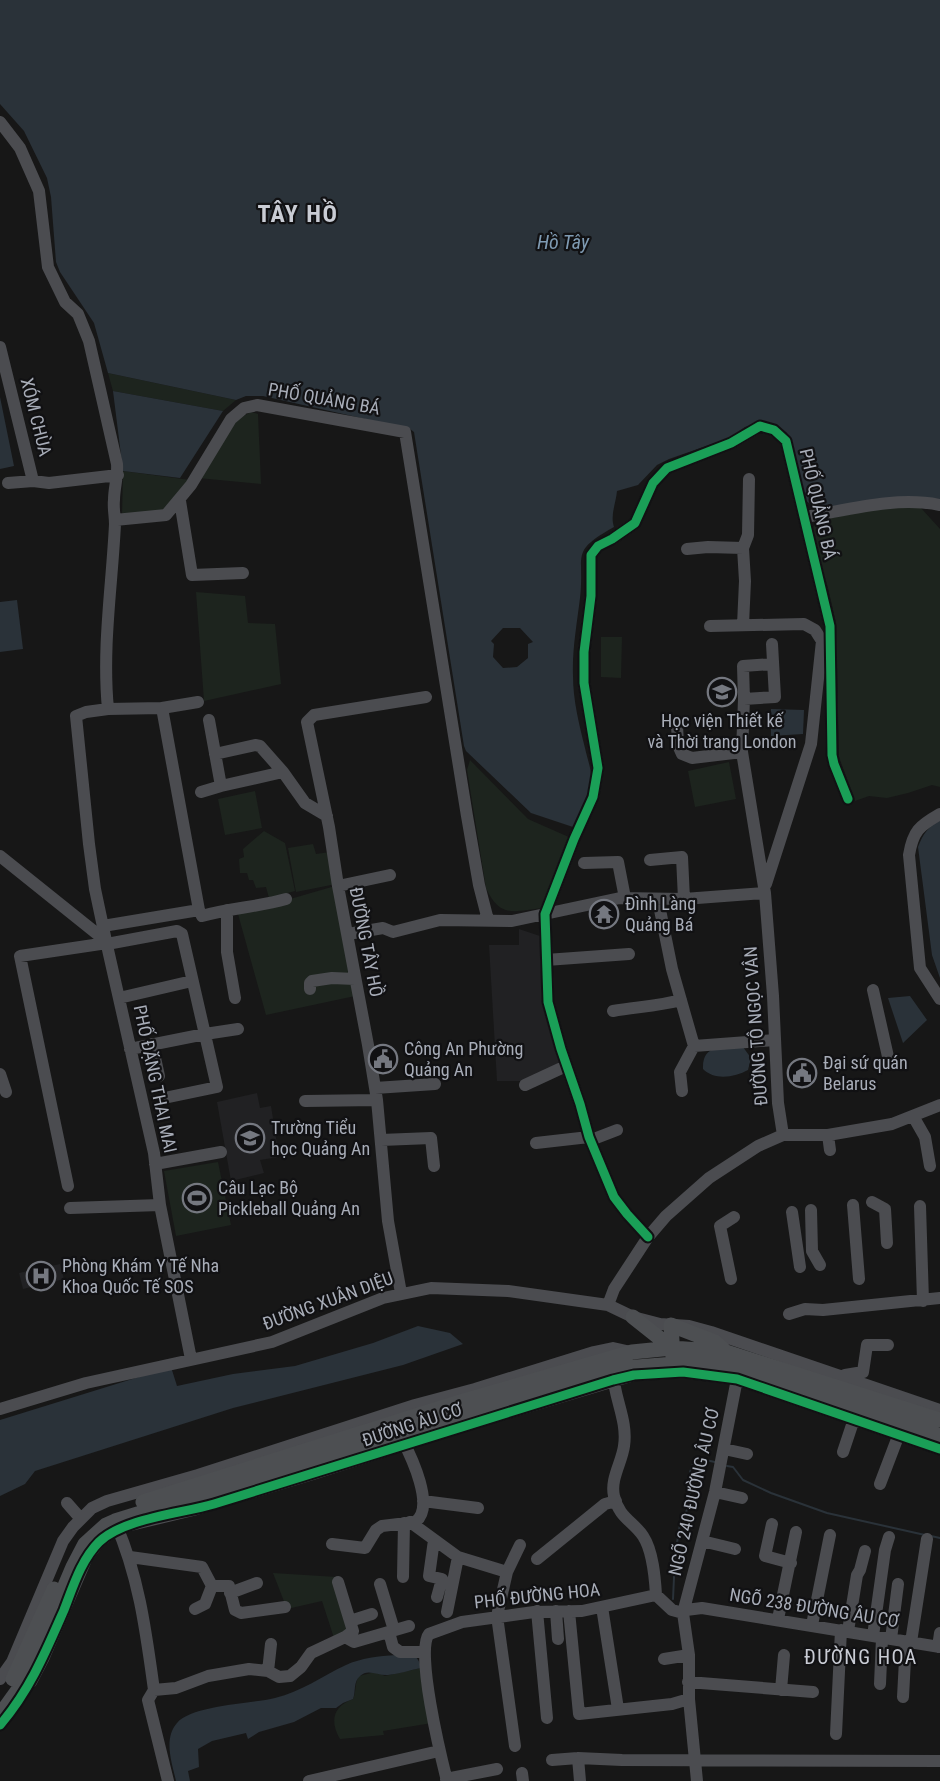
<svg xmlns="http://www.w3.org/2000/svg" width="940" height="1781" viewBox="0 0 940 1781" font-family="'Roboto Condensed',sans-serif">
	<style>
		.built { fill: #212123 }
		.green { fill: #1d241e }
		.water { fill: #2a3239 }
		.pier { fill: #171717 }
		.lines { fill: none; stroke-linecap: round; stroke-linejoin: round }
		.stream { stroke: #2a3239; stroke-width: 2 }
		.minor { stroke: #4b4c50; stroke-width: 12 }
		.major { stroke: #4d4f52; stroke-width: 15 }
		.cycleway-casing { stroke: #111113; stroke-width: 13 }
		.cycleway { stroke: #1a9f57; stroke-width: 9 }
		.labels { text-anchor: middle; stroke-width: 4.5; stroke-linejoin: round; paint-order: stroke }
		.street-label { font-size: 18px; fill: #a8adb8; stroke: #111113 }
		.poi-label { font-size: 18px; fill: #a8adb8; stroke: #111113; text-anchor: start }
		.water-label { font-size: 20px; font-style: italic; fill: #7f9bb3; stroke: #111113 }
		.neighbourhood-label { font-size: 20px; letter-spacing: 1.5px; fill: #c9ccd4; stroke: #111113 }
		.district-label { font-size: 24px; font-weight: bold; letter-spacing: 1.5px; fill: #c9ccd4; stroke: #111113 }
	</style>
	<rect width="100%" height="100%" fill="#171717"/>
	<path class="built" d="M519,929L540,936L561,1065L527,1081H497L489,945H519Z
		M257,1093L260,1108L271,1106L279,1157L260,1160L264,1173L231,1181L217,1102Z
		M60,1264L64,1279L23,1289L19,1273Z"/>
	<path class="green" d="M108,373L236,400L223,411L113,391Z
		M251,412L258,414L261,484L198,478L238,419Z
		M123,471L190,480L163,510L122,516Z
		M886,508H921L940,529V787L932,785L908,793L887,798L869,796L855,801L839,757L836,623L828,588L811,531L817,520Z
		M196,592L245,596L248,623L275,624L281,684L204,701Z
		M601,637H622L621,678L601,677Z
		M470,760L528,819L571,838L543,908C514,911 500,919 486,888L467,770Z
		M729,762L736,799L695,807L688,771Z
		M255,791L262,828L225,835L218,799Z
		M264,831L285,843L295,891L269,898L266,887L256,888L253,880H249L247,873H240L239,859L244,857L243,849Z
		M313,844L316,854L330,852L336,884L296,892L288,848Z
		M335,886L355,996L266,1015L238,914Z
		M218,1162L231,1225L176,1236L164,1171Z
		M273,1573L337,1577L354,1629L334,1638L322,1601L287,1609Z
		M421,1668L432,1723L383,1731L384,1735L340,1739C329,1720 334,1706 353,1699C357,1690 354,1684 359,1676L375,1672L385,1676Z"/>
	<path class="water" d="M0,0H940V499L917,498L817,509L805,500L787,433L777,425L761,422L745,427L729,438L669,459L657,465L638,485L617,491C616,503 610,515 614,527C569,552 585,554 580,598C577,623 572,650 573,676C573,700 579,724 585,748C587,758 592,770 591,780C589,794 582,817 573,827L531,813L466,751L464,746L414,432L410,429L263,396H246L236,400L108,373L94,323L60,272L56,262L51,197L47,178L24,131L0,104Z
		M113,391L223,411L180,478L123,471Z
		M0,397L14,466L0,469Z
		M17,600L23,649L0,652V602Z
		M771,709L804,710L803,734L771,736Z
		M940,820V978L932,955L918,847C923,834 928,827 940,820Z
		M910,996L927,1020L903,1043L888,998Z
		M743,1047L751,1058L748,1070C735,1077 715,1081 703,1069C702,1043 724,1048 743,1047Z
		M418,1326L450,1333L463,1344L403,1365L233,1408L35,1471L25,1484L0,1496V1420L171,1367L177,1386L233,1374L295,1366L373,1343Z
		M396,1655C410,1656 418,1652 421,1668C410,1670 399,1674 388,1675C378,1676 368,1668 360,1676C353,1682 356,1691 353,1699L343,1703L336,1708H321L294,1722L259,1732L248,1739L246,1733L212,1741L198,1749L199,1767L188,1771L190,1781H176C172,1763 163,1739 177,1723C193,1705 251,1704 275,1698C301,1692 322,1676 346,1665C361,1658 379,1656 396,1655Z"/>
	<path class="pier" d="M503,628H520L533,642L528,644V658L517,667L503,668L493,657L494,644L491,641Z"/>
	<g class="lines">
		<path class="stream" d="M727,1466L733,1467L743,1480L771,1493L827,1513L925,1535
			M931,1536L940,1538
			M673,1599L675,1556L680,1524L690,1504V1472L695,1458L715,1462"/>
		<path class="minor" d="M0,122L20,148L39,191L48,267L65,302L78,314L89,341L117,464C118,477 114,488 114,500C113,508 115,516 115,524C112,586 102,647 108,709L86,712L76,716L89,844L95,889L106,941
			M0,347L33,481
			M8,483L33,481L49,483L118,475
			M180,501L192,575L243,573
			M805,517C848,510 896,496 940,505
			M115,520L166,515L191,485L231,419L244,408L257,405L405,432L467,816L479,885L488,920
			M743,548L748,535L749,479
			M687,549L708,547L743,548L745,581L743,625
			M710,626L804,624L815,630L822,641L811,744L766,884
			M773,664L743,666L744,699L742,752L765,893L773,996L778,1103L783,1135
			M744,699L775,697L772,644
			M162,708L199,910
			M108,709L162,708L198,702
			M209,720L221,786L283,772
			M677,725L678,745L682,754L692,758L742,752
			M215,754L255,745L260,746L283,772L305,803L327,816
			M201,792L221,786
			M940,814C919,826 913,831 909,855L920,968L940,999
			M0,856L106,941L154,1153L160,1205L191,1359
			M650,860L682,857L684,899
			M584,863L618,862L625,898
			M338,886L390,875
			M658,900L672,969L694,1046
			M227,910V952L235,998
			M103,926L199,910L202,916C230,908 258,907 286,899
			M348,934L383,928L393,932L440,920L512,921L620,898L684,899L765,893
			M107,944L177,931L182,934L217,1087L169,1097
			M546,960L629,954
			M310,989V983L312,981L332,978L355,979
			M873,990L889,1061
			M119,998L192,981
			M613,1011C636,1007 659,1006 681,1000
			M152,1044L159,1076
			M130,1049L205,1034L238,1029
			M0,1074L6,1092
			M525,1085L566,1066
			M375,1088L435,1084
			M682,1091L680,1072L694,1046L775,1040
			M305,1101L377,1100
			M913,1116L925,1137L930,1166
			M828,1135L830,1150
			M381,1140L431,1138L434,1166
			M591,1140L617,1130
			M536,1143L589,1137
			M155,1164L221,1152
			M68,1186L20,956L107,943
			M872,1202L885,1209L887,1243
			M853,1205L859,1279
			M920,1206L923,1301
			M70,1208L160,1205
			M811,1210L812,1251L820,1265
			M792,1212L800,1267
			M648,1237L627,1214L614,1197L589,1137L580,1104L561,1049L548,1002L545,914L574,839L593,797L598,768L584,683V652L591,596V555L598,546L612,539L635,523L653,483L667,468L731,443L760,426L774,430L786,441L825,605L830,626L832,755L834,764L848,799
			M731,1279L720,1226L734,1217
			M401,1293L388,1221L377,1100L368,1045L338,886L329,827L307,722L314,715L426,697
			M608,1305L614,1289L648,1237L666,1216L709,1178L758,1146L783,1135H828L892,1124L940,1105
			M789,1314L805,1309L823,1310L940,1298
			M613,1373C614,1398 628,1421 624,1446C622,1462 610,1479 614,1496C619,1518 633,1521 643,1536C653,1551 655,1578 656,1595L672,1610L683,1613L686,1610L702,1608L940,1647
			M845,1375L863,1372L867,1345H888
			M0,1409L86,1383L272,1342L383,1298L431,1288L508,1291L608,1305L633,1317L660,1324L689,1326L711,1332L940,1410
			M724,1449L747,1454
			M843,1452L854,1419
			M880,1484L899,1434
			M715,1492L742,1498
			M423,1501L478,1508
			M67,1503L81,1519
			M115,1522C139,1576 146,1632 154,1690L148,1700L168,1781
			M410,1522L458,1557L507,1572
			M772,1524L765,1556L791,1563
			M434,1540L429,1576L442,1579L437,1597
			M702,1541L735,1549
			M332,1544L365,1548L376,1530L382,1526L415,1522C436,1508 411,1456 402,1439
			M130,1557L202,1567L212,1586L205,1604L195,1609
			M537,1559L605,1504L616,1501
			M403,1577L404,1523
			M338,1582L353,1631L345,1637
			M380,1584L394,1630
			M212,1586H229L235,1610L241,1613L285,1607
			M230,1593L257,1583
			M602,1607L618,1709
			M537,1611L547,1718
			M556,1611L558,1639
			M569,1611L579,1714L672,1704L689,1699
			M447,1612L458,1557
			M778,1619L796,1532
			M350,1621L372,1614
			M812,1625L830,1535
			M848,1631L857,1575L860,1570L865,1551
			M389,1632L393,1647L400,1652H424
			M873,1636L885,1550L889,1537
			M891,1639L898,1584
			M911,1642L927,1539
			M938,1647L940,1633
			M664,1659L689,1655
			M268,1671L271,1644
			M0,1679L12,1662L63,1541L73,1527L92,1508L107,1501L198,1475L415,1405L475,1389L594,1352L613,1348L631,1352
			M31,1682L43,1659L87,1557L99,1542L118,1528L193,1510L316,1473L440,1433L634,1375L683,1372L737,1379L940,1449
			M688,1682L813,1692
			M880,1684L882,1638
			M154,1690L176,1688L208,1676L249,1669L268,1671L279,1677L290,1676L301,1667L311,1653L345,1637L354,1642L409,1626
			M781,1690L784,1655
			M903,1697L906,1641
			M836,1734L841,1630
			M515,1746L497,1616L507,1572L520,1545
			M578,1758L580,1781
			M552,1760L578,1758L622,1760L940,1761
			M522,1773L523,1781
			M446,1779L497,1769
			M309,1781L439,1751
			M447,1781C441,1757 415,1650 429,1634L462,1622L534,1612L582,1611L656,1595
			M697,1781L689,1699V1655L683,1613L715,1492L737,1379"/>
		<path class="major" d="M633,1317L672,1348
			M673,1357L671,1325L715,1342L724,1350
			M143,1502L460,1402L632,1352L672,1348L726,1352L940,1420
			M13,1679L54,1589
			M0,1715L21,1686L31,1666L73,1567L85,1544L106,1525L115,1521L492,1404L612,1369L699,1362L724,1366L940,1436"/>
		<g class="cycleway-casing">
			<path id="cycleway" d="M648,1237L627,1214L614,1197L589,1137L580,1104L561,1049L548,1002L545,914L574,839L593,797L598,768L584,683V652L591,596V555L598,546L612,539L635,523L653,483L667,468L731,443L760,426L774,430L786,441L825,605L830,626L832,755L834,764L848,799
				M0,1725C30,1690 46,1651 64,1610C73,1587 81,1560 99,1542C124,1518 180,1514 214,1504C347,1463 480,1422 613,1380L634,1375L683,1372L737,1379L940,1449"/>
		</g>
		<use href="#cycleway" class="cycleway"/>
	</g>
	<defs>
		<g id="university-ring" transform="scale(1.5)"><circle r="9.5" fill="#111113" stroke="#757880" stroke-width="1.5"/><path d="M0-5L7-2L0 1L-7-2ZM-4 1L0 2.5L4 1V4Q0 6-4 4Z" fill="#757880"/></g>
		<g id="temple-ring" transform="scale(1.5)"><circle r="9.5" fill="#111113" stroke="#757880" stroke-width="1.5"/><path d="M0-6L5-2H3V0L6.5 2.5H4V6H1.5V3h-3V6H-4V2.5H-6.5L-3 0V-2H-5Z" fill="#757880"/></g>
		<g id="civic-ring" transform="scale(1.5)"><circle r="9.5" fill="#111113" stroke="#757880" stroke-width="1.5"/><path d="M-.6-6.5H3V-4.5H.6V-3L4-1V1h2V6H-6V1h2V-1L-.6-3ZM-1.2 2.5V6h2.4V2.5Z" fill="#757880"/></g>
		<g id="school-ring" transform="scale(1.5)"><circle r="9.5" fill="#111113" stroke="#757880" stroke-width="1.5"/><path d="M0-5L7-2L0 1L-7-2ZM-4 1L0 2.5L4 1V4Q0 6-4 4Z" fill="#757880"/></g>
		<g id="stadium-ring" transform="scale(1.5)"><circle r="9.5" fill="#111113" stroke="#757880" stroke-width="1.5"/><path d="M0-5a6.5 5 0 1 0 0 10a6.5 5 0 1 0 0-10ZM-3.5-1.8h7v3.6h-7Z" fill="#757880"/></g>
		<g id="hospital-ring" transform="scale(1.5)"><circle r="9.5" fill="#111113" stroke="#757880" stroke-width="1.5"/><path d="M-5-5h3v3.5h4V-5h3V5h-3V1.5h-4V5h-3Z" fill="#757880"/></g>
	</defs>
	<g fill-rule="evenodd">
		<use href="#university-ring" x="722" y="692"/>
		<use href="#temple-ring" x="604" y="914"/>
		<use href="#civic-ring" x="383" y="1059"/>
		<use href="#civic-ring" x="802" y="1073"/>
		<use href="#school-ring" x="250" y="1138"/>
		<use href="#stadium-ring" x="197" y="1198"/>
		<use href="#hospital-ring" x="41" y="1276"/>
	</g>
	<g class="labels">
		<g class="street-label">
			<text transform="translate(324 399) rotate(10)" y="6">PHỐ QUẢNG BÁ</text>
			<text transform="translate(36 417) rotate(76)" y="6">XÓM CHÙA</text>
			<text transform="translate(818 504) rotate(77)" y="6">PHỐ QUẢNG BÁ</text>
			<text transform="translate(366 942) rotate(79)" y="6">ĐƯỜNG TÂY HỒ</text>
			<text transform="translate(756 1026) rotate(-94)" y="6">ĐƯỜNG TÔ NGỌC VÂN</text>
			<text transform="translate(155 1079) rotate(78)" y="6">PHỐ ĐẶNG THAI MAI</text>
			<text transform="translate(328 1301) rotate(-20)" y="6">ĐƯỜNG XUÂN DIỆU</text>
			<text transform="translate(412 1425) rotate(-18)" y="6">ĐƯỜNG ÂU CƠ</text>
			<text transform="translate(694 1492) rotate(-77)" y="6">NGÕ 240 ĐƯỜNG ÂU CƠ</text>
			<text transform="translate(537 1596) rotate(-6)" y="6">PHỐ ĐƯỜNG HOA</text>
			<text transform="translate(814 1608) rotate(9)" y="6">NGÕ 238 ĐƯỜNG ÂU CƠ</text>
		</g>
		<g class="poi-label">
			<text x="722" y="727" text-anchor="middle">Học viện Thiết kế<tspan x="722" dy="21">và Thời trang London</tspan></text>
			<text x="625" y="910">Đình Làng<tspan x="625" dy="21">Quảng Bá</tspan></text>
			<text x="404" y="1055">Công An Phường<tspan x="404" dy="21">Quảng An</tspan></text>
			<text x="823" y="1069">Đại sứ quán<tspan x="823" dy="21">Belarus</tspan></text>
			<text x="271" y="1134">Trường Tiểu<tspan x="271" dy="21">học Quảng An</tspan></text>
			<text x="218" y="1194">Câu Lạc Bộ<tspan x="218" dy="21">Pickleball Quảng An</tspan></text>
			<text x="62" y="1272">Phòng Khám Y Tế Nha<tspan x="62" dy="21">Khoa Quốc Tế SOS</tspan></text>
		</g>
		<g class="water-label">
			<text x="563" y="249">Hồ Tây</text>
		</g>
		<g class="neighbourhood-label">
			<text x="861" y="1664">ĐƯỜNG HOA</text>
		</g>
		<g class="district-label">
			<text x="298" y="222">TÂY HỒ</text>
		</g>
	</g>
</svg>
